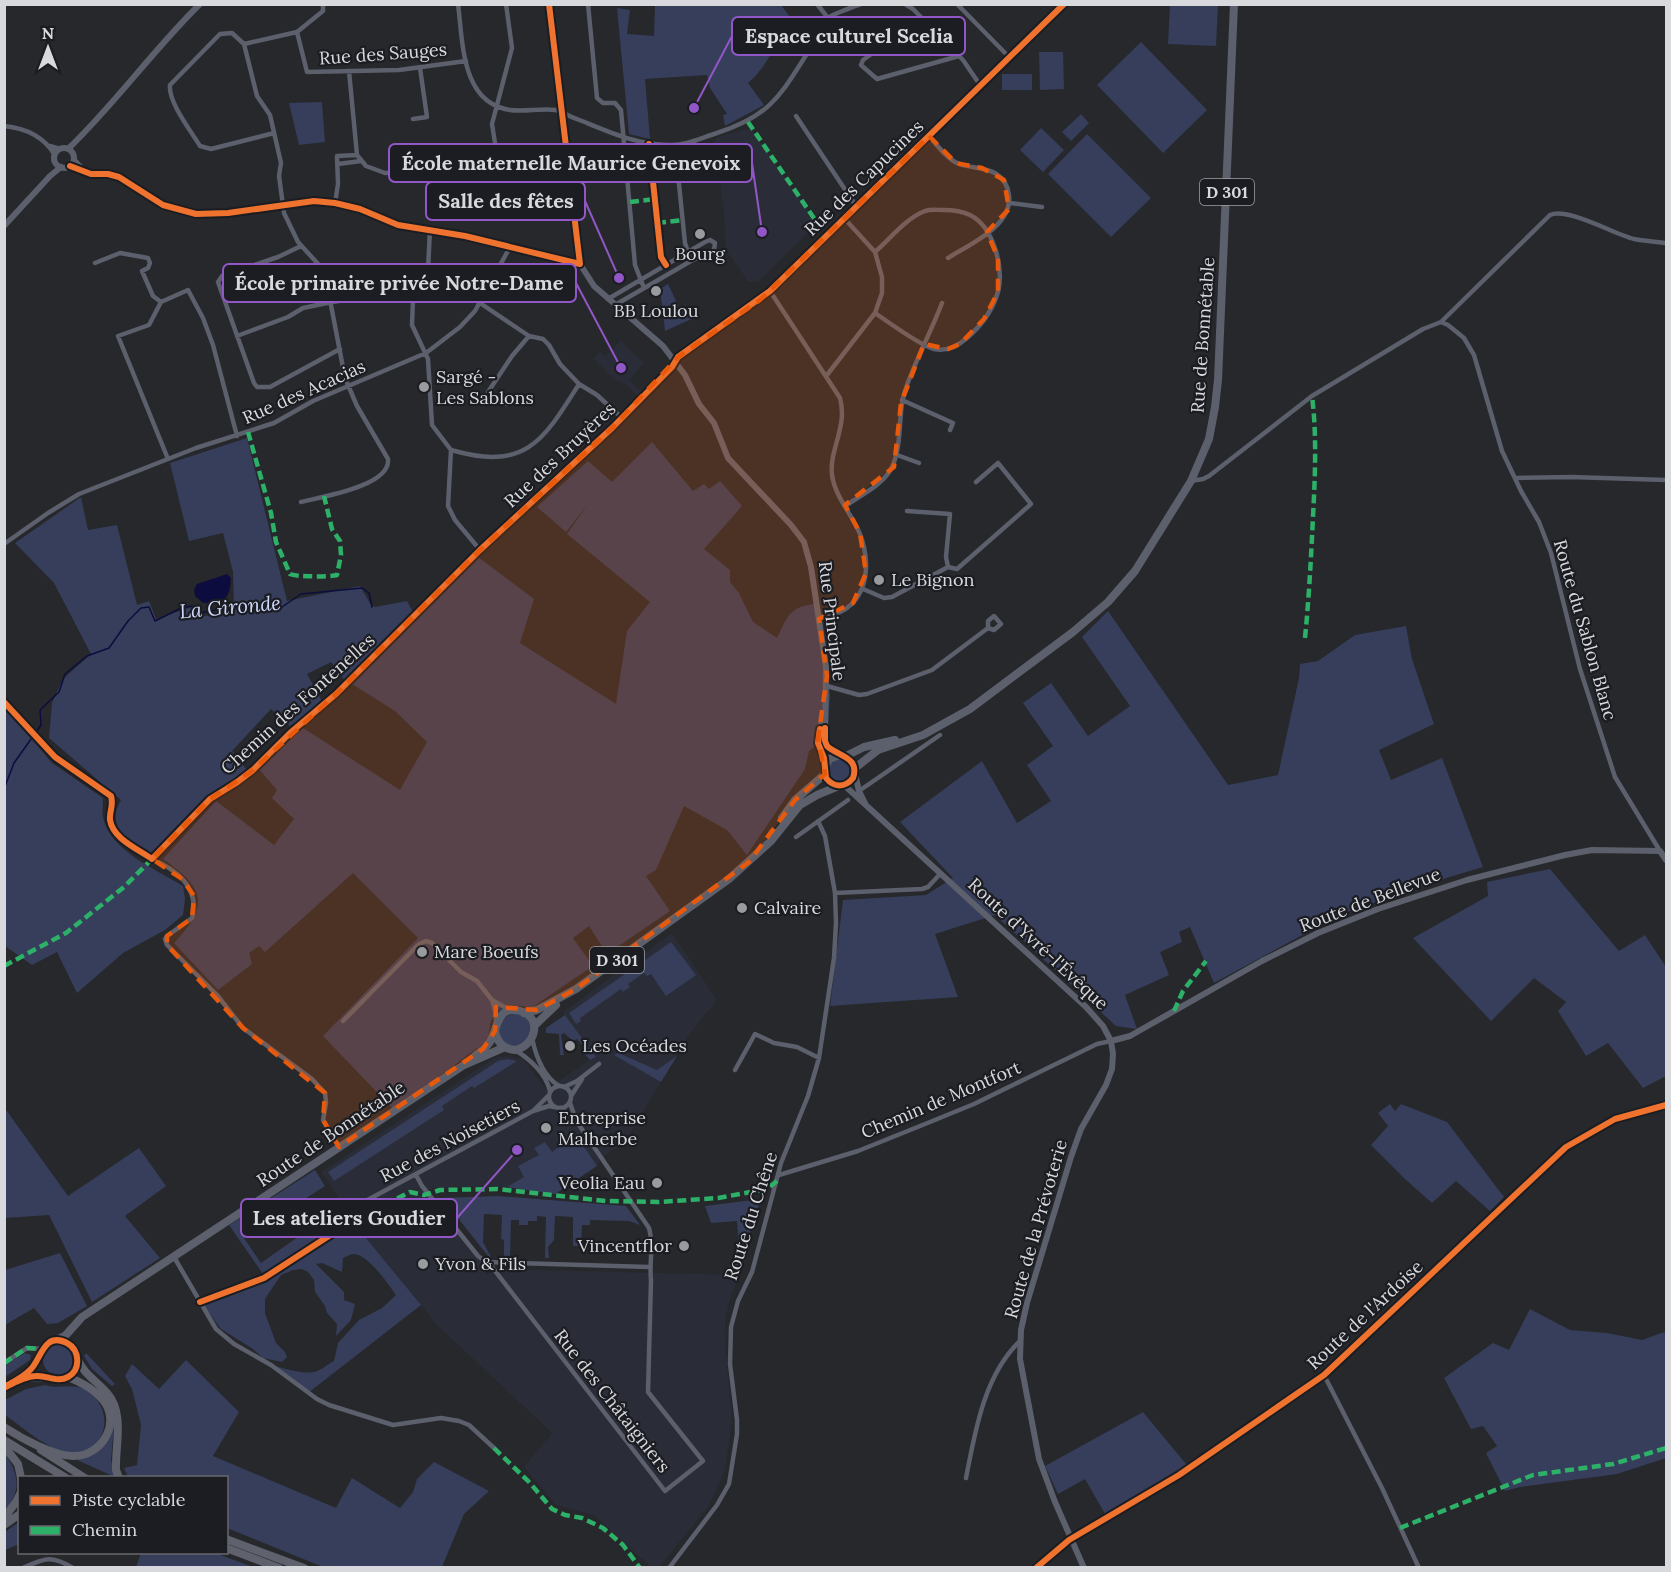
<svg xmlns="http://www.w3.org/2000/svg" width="1671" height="1572" viewBox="0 0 1671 1572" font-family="Lora,serif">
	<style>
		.built { fill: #2a2d37 }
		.green { fill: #363e5b }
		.water { fill: #0c0d3e }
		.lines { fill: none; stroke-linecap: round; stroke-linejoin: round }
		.stream { stroke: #0c0d3e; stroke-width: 1.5 }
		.minor { stroke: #5c5f6c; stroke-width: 4.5 }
		.tertiary { stroke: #5c5f6c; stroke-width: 6 }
		.primary { stroke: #5c606c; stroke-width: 8 }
		.trunk { stroke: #5f626d; stroke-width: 8 }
		.quiet { stroke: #2db169; stroke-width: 4.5; stroke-dasharray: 9 4.5; stroke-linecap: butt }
		.cycleway-casing { stroke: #1b1d22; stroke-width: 10 }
		.cycleway { stroke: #ef722f; stroke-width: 6 }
		.marked { fill: #e8590c; fill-opacity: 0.2; stroke: #e8590c; stroke-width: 4.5; stroke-dasharray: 12 8; stroke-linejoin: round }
		.poi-dot { fill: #9a9b9f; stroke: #1b1d22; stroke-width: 2 }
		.labels { text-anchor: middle; stroke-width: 4.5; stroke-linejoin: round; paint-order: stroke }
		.shield { fill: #1b1d22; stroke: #9fa1a5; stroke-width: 1.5 }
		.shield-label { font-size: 16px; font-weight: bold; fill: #d8d9dd }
		.street-label { font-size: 18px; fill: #d8d9dd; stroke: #1b1d22 }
		.poi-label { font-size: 18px; fill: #d8d9dd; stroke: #1b1d22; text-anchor: start }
		.water-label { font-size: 20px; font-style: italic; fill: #ced9fd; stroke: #1b1d22 }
		.leader { fill: none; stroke: #9257c6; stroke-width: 2 }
		.callout-dot { fill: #9257c6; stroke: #1b1d22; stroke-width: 2 }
		.callout { fill: #1b1d22; stroke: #9257c6; stroke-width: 2 }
		.callout-label { font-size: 20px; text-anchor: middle; font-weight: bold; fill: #d8d9dd }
	</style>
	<rect width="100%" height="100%" fill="#26282b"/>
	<path class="built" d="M746,129L753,131L817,224L758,282L748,281L725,249V224L715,138Z
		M621,341L644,363L629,380L642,392L638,396L626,384L615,380L593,358L600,352L605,356Z
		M672,933L717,1000L690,1033L625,1142L601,1158L597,1166L555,1194L500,1186L433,1188L427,1191L478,1256L489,1263L486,1275L497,1269L740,1275L730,1298L725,1321L726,1354L732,1420L725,1471L708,1507L659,1567H651L594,1515L556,1505L524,1467L552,1433L438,1326L352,1221L348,1210L321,1172L496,1057L507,1056L522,1058L546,1089L595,1057L563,1012Z"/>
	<path class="green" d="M655,5H781L794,22C792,26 788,28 785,32C772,50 765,69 748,83L764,105L725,126L723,115L727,114L710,88L707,75L645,79L650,139L629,134L617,8L630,10L627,34L654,36Z
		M1170,5H1218L1216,46L1168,44Z
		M1141,42L1207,110L1163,153L1097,85Z
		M1039,52H1063L1064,89L1040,90Z
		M1002,74H1032V90H1002Z
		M322,102L325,142L299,145L289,103Z
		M1081,114L1089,123L1071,141L1062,132Z
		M1041,128L1064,150L1043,172L1020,150Z
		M1087,134L1151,198L1111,237L1048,174Z
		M668,284L679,307L696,317L665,331L660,289Z
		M247,438L287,601L360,586L371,605L375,607L407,601L413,612L346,682L331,662L307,674L323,703L290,726L271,709L232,751L247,770L205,797L150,854C137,845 113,834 116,814C116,809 119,804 121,800L49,738L52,703L63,679L91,654L54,583L15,543L81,497L88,530L117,525L137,605L149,601L156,619L192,607L196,617L234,612L233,572L223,533L189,541L170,463Z
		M652,442L693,491L704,484L709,489L720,481L742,506L704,549L730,570V582L739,593L753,622L777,638C789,614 789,607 819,603L830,696L827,737L809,751L805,769L747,855L727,830L684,806L656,870L646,876L670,911L607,954L589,926L573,938L593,966L531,1008C515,1003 494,1007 490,1025C489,1033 490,1037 484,1043L394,1110L323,1036L418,938L353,873L265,952L259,946L249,953L252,964L218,990L174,943C210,905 205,888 163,859L216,801L274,845L294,819L272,798L277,790L259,769L303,728L400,790L427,742L395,711L352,684L417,617L478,557L534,599L520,643L616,704L627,631L650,602L567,534L588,504L566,532L537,507L588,461L612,482Z
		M1108,611L1228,785L1278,775L1299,678L1300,664L1318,661L1355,635L1406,626L1412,659L1434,724L1379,750L1391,780L1442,758L1483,867L1433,882L1341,914L1214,983L1190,927L1179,932L1182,942L1160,952L1169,975L1125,995L1137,1029L1116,1026L995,915L935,934L958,997L830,1006L843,900L926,895L953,878L900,822L982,761L1017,823L1051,801L1027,765L1053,746L1023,703L1051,683L1088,736L1130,706L1082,637Z
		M5,707L52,763L103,798C103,804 102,811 103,817C109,850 157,870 183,886L185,899L183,915L165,930L123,953L77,993L57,952L32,965L5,946Z
		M828 771a12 12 0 1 1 24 0a12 12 0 1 1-24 0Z
		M1550,869L1619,951L1645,935L1666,967V1076L1643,1088L1608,1043L1586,1056L1558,1011L1566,1002L1534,978L1491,1021L1413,938L1488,896L1487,882Z
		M671,942L696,975L666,996L651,974L647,976L644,973L628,984L630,987L623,992L621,989L580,1018L581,1021L576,1024L569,1013Z
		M499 1030a16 16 0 1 1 32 0a16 16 0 1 1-32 0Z
		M565,1015L596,1057L590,1060L582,1051L585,1048L577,1039L573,1041L564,1033L561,1035L564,1055H560L559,1034L546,1033V1028Z
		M620,1052L623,1055L657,1070L677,1056L661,1082L614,1055Z
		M507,1059L517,1061L474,1088L472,1086L442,1106L444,1110L334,1181L328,1172L498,1061Z
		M1390,1104L1395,1111L1401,1104L1447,1122L1504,1197L1490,1211L1456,1181L1432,1203L1405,1179L1371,1145L1388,1126L1378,1113Z
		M4,1107L68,1196L139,1148L166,1186L125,1216L160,1258L92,1302L49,1215L5,1218Z
		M576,1135L597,1166L555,1194L507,1187L524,1177L518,1166L539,1155L534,1148L545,1142L552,1152Z
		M315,1170L325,1186L244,1238L261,1263L295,1239L321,1229L350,1214L352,1221L421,1305L308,1393L268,1365C282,1367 304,1376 317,1371C323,1369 328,1364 334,1361L338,1343L359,1320L382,1308L396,1295C388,1284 367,1252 352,1254C349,1255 346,1257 343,1258L342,1272L322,1263L316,1264L344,1292V1300L355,1304L351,1320L336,1336L337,1324L327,1313L325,1306L315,1292L314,1280L308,1272L302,1269L293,1270L281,1275L265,1299V1313L276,1343L285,1352L287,1357L282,1362L263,1358L253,1349L221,1329L201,1302L265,1277L229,1225Z
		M498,1196L626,1206L640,1225L629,1221L590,1220V1225H582L581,1246H573V1217L555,1216L554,1240L548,1247L549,1258H545L546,1217L537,1216V1221H528V1225H519V1220H511L510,1257L504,1256V1240L501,1239L502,1215L484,1214L483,1242L491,1257L488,1256L450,1208L451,1206L441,1198Z
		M761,1199L737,1271L724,1273L743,1247L739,1245L737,1221L711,1223L705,1206Z
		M60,1253L87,1306L58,1323L47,1324L34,1308L5,1325V1270Z
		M1530,1309L1570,1330L1607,1333L1642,1340L1664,1332L1666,1334V1458L1617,1474L1520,1487L1505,1491L1486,1453L1497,1446L1483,1426L1471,1429L1444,1378L1493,1343L1509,1350Z
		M43 1360a15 15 0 1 1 30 0a15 15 0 1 1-30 0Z
		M25,1353L31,1355L30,1360L5,1377V1365Z
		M86,1353L115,1384L112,1386L92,1369L84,1356Z
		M186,1360L239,1412L213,1456L336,1508L352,1478L400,1508L413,1492L417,1479L434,1462L489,1491L464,1514L442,1567H323L227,1528L226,1478L128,1477L124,1468L137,1465L141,1425L132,1389L125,1376L132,1364L159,1389Z
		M45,1385C59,1390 72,1382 86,1390C121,1413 102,1461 64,1452C48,1449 19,1425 5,1415V1400L26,1389Z
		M1143,1412L1191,1470L1109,1521L1085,1479L1058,1494L1045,1466Z
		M114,1425L111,1460L115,1477L77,1460C95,1455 108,1443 114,1425Z
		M4,1452C18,1473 23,1489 5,1510Z
		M19,1522V1544L5,1550V1532Z
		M131,1553H215L253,1567H136L141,1553Z"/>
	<path class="water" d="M227,574L231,578C230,588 230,595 222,602L203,603L195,596L194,590L197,584Z"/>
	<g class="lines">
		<path class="stream" d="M4,789L14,763L41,725L40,710L59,692L65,674L87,656L109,648L128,621L141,608L149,607L155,621L181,608L192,606L199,613L226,608L282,607L301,594L362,588L369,593L372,607"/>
		<path class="minor" d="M458,4C463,42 461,103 510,110C525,112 541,108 556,110C563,112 570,117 577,119C607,131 636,145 669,145C685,146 701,138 717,133C776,114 782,91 814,43C818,36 822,26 827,19C831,14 854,7 861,4
			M588,4L597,98L603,103H615L621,110L635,265L644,288
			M817,4L828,18
			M905,4L913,9L963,60L980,85
			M957,4L1009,57
			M297,32L307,72L399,70L466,61
			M244,44L297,32L323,11V4
			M877,50L863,60L861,65L877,79L959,56
			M349,71L357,155L366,166L385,173L431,170L494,182L498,162L492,124L512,48L506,4
			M796,116L856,206
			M413,119L427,117L420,68
			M4,126C25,128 44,137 55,155
			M274,133L211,149L200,146C191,131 168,102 170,85L220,34L232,33L244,44L257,96L270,115L281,163L279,176L284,213L298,242L319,265L326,279L345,378L357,406L388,459C391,486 321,497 301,502
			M929,136C937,145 947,159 959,164C970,168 984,167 995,173C1003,178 1008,186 1009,195C1013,226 970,244 948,258
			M675,145L685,243L691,261
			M50,146L60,149
			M74,159L84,170
			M338,164L361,161
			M70,166L91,174H108L119,177L163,205L196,214L228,213L314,201L335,203L360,209L398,225L465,236L580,264
			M335,203L338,184L337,156L357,155
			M1010,203L1042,207
			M430,229L428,270L413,299L412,325L428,359L432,425L451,450L448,506L455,520L480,550
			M301,246L278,257L222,276L218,282L254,383L257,387H270L340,349
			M875,252C890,239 906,218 925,211C931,209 937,210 943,210C952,210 962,211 970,215C994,227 1004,268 998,292C993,309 981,326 967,338C958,346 947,352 934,349C919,345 890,323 875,313
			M95,263L120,253L148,258L150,263L148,268L142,271L153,296L161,302
			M770,291L840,398C848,427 829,449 832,475C835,497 852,514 860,534C874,571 865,614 819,617
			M608,299L705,242L710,240L715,243L714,250L691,261L615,305
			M480,303L529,336L543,339L549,345L560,364L579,384L597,395L622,418
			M1441,322L1448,325L1464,338L1474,355L1502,451L1521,491L1539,522L1551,553L1580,669L1615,777L1660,851
			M237,336L288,317L303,308L332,302L365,297L413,299
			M827,375L875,313L882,293V277L875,252L844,218
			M902,400L953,423L950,430
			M506,404L488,392L512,356L529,336
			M451,450C525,471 542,443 579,384
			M897,455L919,463
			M168,459L118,336L149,325L161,302L188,290L203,318L213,345L237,436
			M1515,478L1571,477L1666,480
			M1191,481L1203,479L1209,476L1312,396L1423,329L1441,322L1550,215C1567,207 1614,234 1634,239C1645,241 1656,242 1666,243
			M845,506C887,479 897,477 900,425C901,412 901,400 906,388C916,359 931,332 942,303
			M907,511L950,514L946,557L948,567
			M4,544L48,513L79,494L196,448L274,423L313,401L426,353L460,327L475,311L510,247
			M863,589L884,598L892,597L948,567L957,569L1031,504L998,463L976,482
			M827,686L859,695L867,694L932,670L988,628L994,630L1001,624L994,616L988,621V628
			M859,791L940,735
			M796,837L848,800
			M835,893L922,889L928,887L940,874
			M492,1000L496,1014V1023
			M343,1021L419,944L426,941L432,943L461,972L477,981L492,1000L508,1009
			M532,1038C536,1057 543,1076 559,1086
			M515,1050C530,1059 546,1074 550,1091
			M735,1070L755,1034L774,1043L797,1047L819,1058
			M549 1097a11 11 0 1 1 22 0a11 11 0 1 1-22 0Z
			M564,1087L577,1081L599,1064
			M571,1096L582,1079
			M570,1103L576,1120
			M535,1109L548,1096
			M339,1147L323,1120L326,1103L325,1093L312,1079L243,1028L217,995L167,945L165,939L167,936L192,918C200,888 177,870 152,859L210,799L236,783L253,770L290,733L336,694L480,550L612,428L672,367L675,362
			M416,1175L422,1186L478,1256L486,1262L649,1267
			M779,1175L858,1151L930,1122L974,1104L1097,1044L1111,1041
			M347,1211L533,1111L549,1106L554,1107
			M174,1257L216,1329L234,1344L271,1365L317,1399L329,1405L393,1425L441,1418L459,1421L469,1425L494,1448
			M489,1263L665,1491L703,1461L648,1392L651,1280C649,1263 654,1245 649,1228L577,1122L561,1108
			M4,1363L27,1348L42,1349
			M1324,1375L1382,1488L1419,1568
			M966,1478C975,1432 984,1375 1020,1341
			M23,1568C45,1558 51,1555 73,1568
			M669,1568L717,1505L729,1484L737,1434V1420L730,1364L731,1327L738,1301L752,1272L781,1163L808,1096L819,1058L834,958L836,923L835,893L825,836L818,821
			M1036,1568L1069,1540L1179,1475L1324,1375L1566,1147L1615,1119L1666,1105"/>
		<path class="tertiary" d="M549,4L580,264L594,286L663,346L685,375L699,404L714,423L728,458L791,525L804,542L811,567L826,667L825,741L829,749L840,755
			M54 158a10 10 0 1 1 20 0a10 10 0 1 1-20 0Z
			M68,149C115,104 153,50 200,4
			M4,226L50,176L61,167
			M675,362L678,357C708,334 742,316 770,291L1064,4
			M823,714L818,743L825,766
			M855,774L859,791L865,803
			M844,785L1086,1007L1103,1026L1111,1041L1113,1054L1112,1069L1106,1085L1081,1129L1071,1157L1027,1303L1021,1330L1020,1359L1039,1459L1055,1502L1084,1568
			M1111,1041L1130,1036L1262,961L1318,933L1378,909L1467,880L1565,855L1592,850L1660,851L1666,860"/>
		<path class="primary" d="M846,756L864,747L895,740
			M855,768L878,750L923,735L970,709L1073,632L1108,602L1135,571L1191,481L1209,439L1215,407L1218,380L1234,4
			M782,818L795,800L825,774
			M524,1013L537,1010L576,989L729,879L771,841L800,805L817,795L851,781L855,771L850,759L840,755L829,759L824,770L828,781L839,786
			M534,1026L556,1005
			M475,1056C481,1051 488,1047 491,1040C498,1027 497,1005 520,1011C543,1017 536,1046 515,1050C504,1049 497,1043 495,1031
			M24,1379C43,1372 67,1388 76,1368C78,1362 78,1355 74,1349C70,1344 64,1342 58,1341
			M4,1387L32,1369L42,1349L47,1344L65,1336L82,1317L464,1065L505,1047"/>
		<path class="trunk" d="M77,1358C85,1376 95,1379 107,1393C125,1413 115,1446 116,1470L119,1478
			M4,1427C21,1438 53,1456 73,1456C101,1457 122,1423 103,1400C94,1389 81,1382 68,1377
			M4,1440L66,1478
			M4,1446L18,1464L21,1478
			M41,1450L85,1478
			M4,1518L16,1502L20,1494
			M4,1525L20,1514
			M226,1539L304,1568
			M226,1548L279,1568"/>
		<path class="quiet" d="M748,122L820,227
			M630,202L655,199
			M657,223L683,220
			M248,432L271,513L276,542L290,574C297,577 330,577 337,575L341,555L340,541L332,529L324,496
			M1305,638C1309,598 1311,558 1313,517C1315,477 1317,436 1312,396
			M4,966L66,933L124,887L152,859L147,856
			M1174,1011L1183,991L1206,961
			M349,1223L410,1192L424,1195L440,1190L497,1189L606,1201L659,1202L718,1198L767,1189L777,1181
			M4,1363L27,1348L42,1349
			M494,1448L530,1483L552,1509L565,1515L582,1518L603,1528L623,1545L640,1568
			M1400,1528L1533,1475L1613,1464L1666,1448"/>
		<g class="cycleway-casing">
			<path id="cycleway" d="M649,144L661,257L666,265
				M70,166L91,174H108L119,177L163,205L196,214L228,213L314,201L335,203L360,209L398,225L465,236L580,264L549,4
				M4,702L55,757L111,796C114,805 109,812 110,820C113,839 138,849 152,859L210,799L236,783L253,770L290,733L336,694L480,550L612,428L672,367L678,357L770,291L1064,4
				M820,729L818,743L824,758L826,778C834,788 845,788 853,778C860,757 839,757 827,746L825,741V728
				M200,1302L264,1278L352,1221L348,1210
				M4,1387C13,1382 24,1377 31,1369C41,1359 44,1331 67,1343C80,1350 81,1370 68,1377C57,1383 47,1375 36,1376C26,1376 15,1382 6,1387
				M1036,1568L1069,1540L1179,1475L1324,1375L1566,1147L1615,1119L1666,1105"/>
		</g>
		<use href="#cycleway" class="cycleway"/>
	</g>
	<path class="marked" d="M929,136L956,163L982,168L1004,180L1009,209L987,232L998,258V292L984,319L960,344L948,349L924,344L901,403L894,467L845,505L860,533L866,573L853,603L819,619L827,676L818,739L825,774L795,800L749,862L576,989L537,1010L496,1007L495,1031L483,1049L339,1147L323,1120L325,1093L243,1028L167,945V936L192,918L194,896L182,879L152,859L210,799L253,770L336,694L480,550L612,428L678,357L760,300Z"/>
	<g class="poi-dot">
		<circle cx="700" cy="234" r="6"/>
		<circle cx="656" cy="291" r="6"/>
		<circle cx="424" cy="387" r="6"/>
		<circle cx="879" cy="580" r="6"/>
		<circle cx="742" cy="908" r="6"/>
		<circle cx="422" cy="952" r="6"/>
		<circle cx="570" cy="1046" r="6"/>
		<circle cx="546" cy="1128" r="6"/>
		<circle cx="657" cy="1183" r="6"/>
		<circle cx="684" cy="1246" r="6"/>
		<circle cx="423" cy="1264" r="6"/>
	</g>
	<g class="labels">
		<g class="shield">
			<rect x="1200" y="179" width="54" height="26" rx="4.5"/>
			<rect x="590" y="947" width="54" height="26" rx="4.5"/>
		</g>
		<g class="shield-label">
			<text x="1227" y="198">D 301</text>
			<text x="617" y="966">D 301</text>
		</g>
		<g class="street-label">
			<text transform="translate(383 54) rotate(-4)" y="6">Rue des Sauges</text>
			<text transform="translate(864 178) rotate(-44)" y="6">Rue des Capucines</text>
			<text transform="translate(1203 335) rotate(-86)" y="6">Rue de Bonnétable</text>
			<text transform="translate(304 392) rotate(-24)" y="6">Rue des Acacias</text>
			<text transform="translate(560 455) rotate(-43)" y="6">Rue des Bruyères</text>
			<text transform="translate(832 621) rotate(83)" y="6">Rue Principale</text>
			<text transform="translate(1585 630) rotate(74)" y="6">Route du Sablon Blanc</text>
			<text transform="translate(298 704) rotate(-42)" y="6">Chemin des Fontenelles</text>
			<text transform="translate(1370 900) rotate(-21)" y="6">Route de Bellevue</text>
			<text transform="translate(1038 944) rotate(43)" y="6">Route d'Yvré-l'Évêque</text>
			<text transform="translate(941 1100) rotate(-23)" y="6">Chemin de Montfort</text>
			<text transform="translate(331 1134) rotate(-34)" y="6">Route de Bonnétable</text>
			<text transform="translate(450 1141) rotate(-28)" y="6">Rue des Noisetiers</text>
			<text transform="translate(751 1216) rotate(-72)" y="6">Route du Chêne</text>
			<text transform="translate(1036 1229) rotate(-74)" y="6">Route de la Prévoterie</text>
			<text transform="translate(1365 1315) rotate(-43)" y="6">Route de l'Ardoise</text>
			<text transform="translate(612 1401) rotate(52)" y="6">Rue des Châtaigniers</text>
		</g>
		<g class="poi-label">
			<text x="700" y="260" text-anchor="middle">Bourg</text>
			<text x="656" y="317" text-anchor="middle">BB Loulou</text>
			<text x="436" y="383">Sargé -<tspan x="436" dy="21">Les Sablons</tspan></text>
			<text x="891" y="586">Le Bignon</text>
			<text x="754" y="914">Calvaire</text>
			<text x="434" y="958">Mare Boeufs</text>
			<text x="582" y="1052">Les Océades</text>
			<text x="558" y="1124">Entreprise<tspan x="558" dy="21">Malherbe</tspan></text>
			<text x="645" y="1189" text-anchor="end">Veolia Eau</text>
			<text x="672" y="1252" text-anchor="end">Vincentflor</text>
			<text x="435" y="1270">Yvon &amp; Fils</text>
		</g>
		<g class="water-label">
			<text transform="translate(230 607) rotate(-5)" y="7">La Gironde</text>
		</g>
	</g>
	<path class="leader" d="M694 108L732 36M762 232L752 163M619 278L585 201M621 368L576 283M517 1150L457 1218"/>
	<g class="callout-dot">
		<circle cx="694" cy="108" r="6"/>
		<circle cx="762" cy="232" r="6"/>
		<circle cx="619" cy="278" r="6"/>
		<circle cx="621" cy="368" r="6"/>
		<circle cx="517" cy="1150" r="6"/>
	</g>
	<g class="callout">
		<rect x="732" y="17" width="233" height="38" rx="6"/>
		<rect x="389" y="144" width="363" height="38" rx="6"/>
		<rect x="426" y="182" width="159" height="38" rx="6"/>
		<rect x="223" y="264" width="353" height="38" rx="6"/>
		<rect x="241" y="1199" width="216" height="38" rx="6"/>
	</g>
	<g class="callout-label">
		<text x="849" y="43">Espace culturel Scelia</text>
		<text x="571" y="170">École maternelle Maurice Genevoix</text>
		<text x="506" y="208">Salle des fêtes</text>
		<text x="399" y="290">École primaire privée Notre-Dame</text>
		<text x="349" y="1225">Les ateliers Goudier</text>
	</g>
	<rect width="1671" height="1572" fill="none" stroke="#d8d9dd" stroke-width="12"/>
	<rect x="18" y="1476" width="210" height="78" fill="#1b1d22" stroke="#67686d" stroke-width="1.5"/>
	<rect x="30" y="1496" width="30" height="9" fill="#ef722f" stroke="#67686d" stroke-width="1.5"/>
	<text x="72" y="1506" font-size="18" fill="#d8d9dd">Piste cyclable</text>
	<rect x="30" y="1526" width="30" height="9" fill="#2db169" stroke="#67686d" stroke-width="1.5"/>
	<text x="72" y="1536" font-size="18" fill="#d8d9dd">Chemin</text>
	<g transform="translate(48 48)" stroke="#1b1d22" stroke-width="4.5" paint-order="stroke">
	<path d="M0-4.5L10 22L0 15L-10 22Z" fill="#d8d9dd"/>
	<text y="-9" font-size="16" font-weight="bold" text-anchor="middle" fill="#d8d9dd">N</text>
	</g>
</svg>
